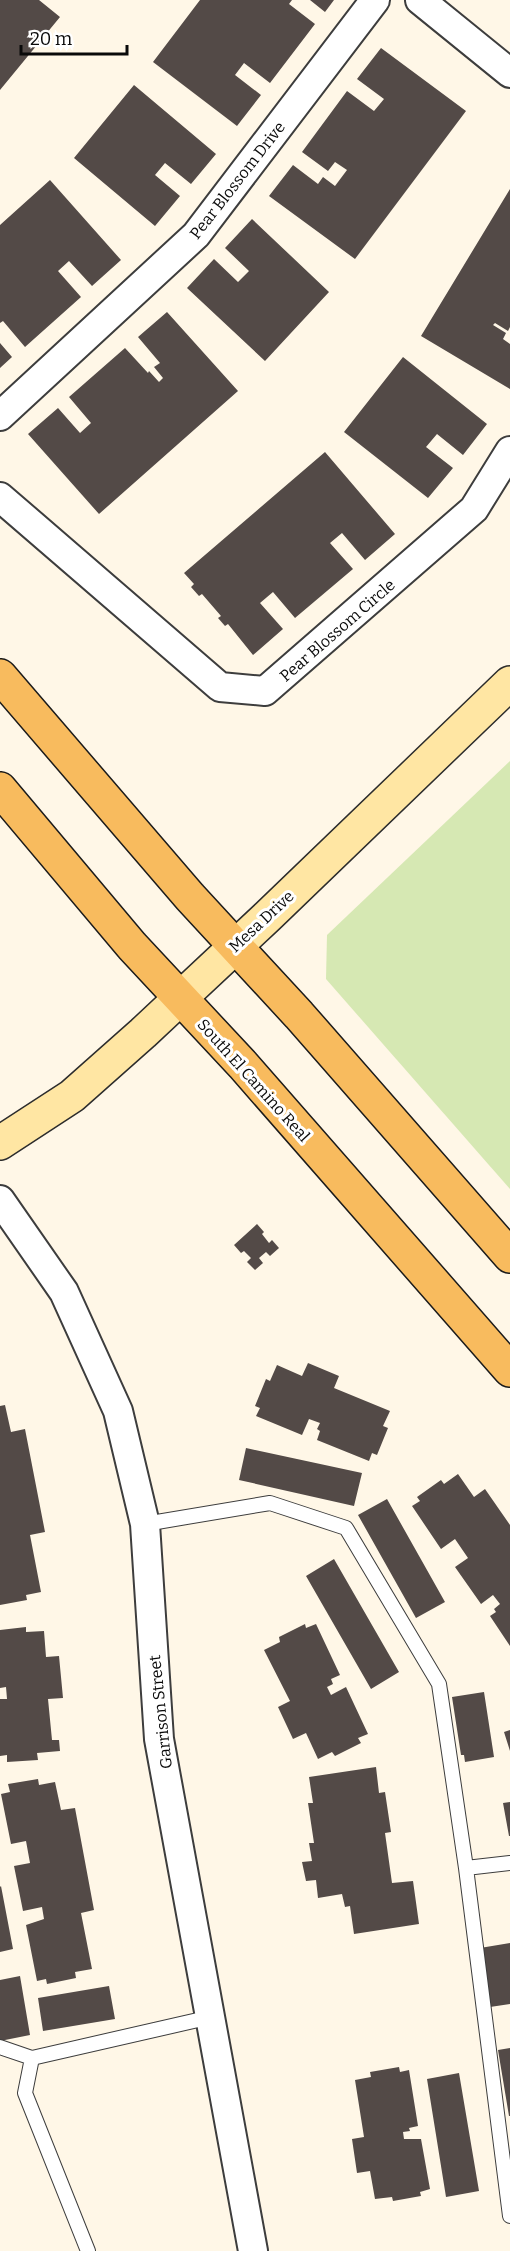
<svg xmlns="http://www.w3.org/2000/svg" width="510" height="2251" viewBox="0 0 510 2251" font-family="Bitter,serif">
	<style>
		.green { fill: #d6e8b3 }
		.building { fill: #534a47 }
		.lines { fill: none; stroke-linecap: round; stroke-linejoin: round }
		.service-casing { stroke: #3d3d3d; stroke-width: 16 }
		.minor-casing { stroke: #3d3d3d; stroke-width: 32 }
		.secondary-casing { stroke: #2c2c2c; stroke-width: 36 }
		.primary-casing { stroke: #1b1b1b; stroke-width: 36 }
		.service { stroke: #fff; stroke-width: 14 }
		.minor { stroke: #fff; stroke-width: 28 }
		.secondary { stroke: #ffe6a3; stroke-width: 33 }
		.primary { stroke: #f8bb5e; stroke-width: 33 }
		.labels { text-anchor: middle; stroke-width: 6; stroke-linejoin: round; paint-order: stroke }
		.street-label { font-size: 16px; fill: #0a0a0a; stroke: #fff }
	</style>
	<rect width="100%" height="100%" fill="#fff7e7"/>
	<path class="green" d="M510,761V1189L326,979L327,935Z"/>
	<path class="building" d="M0,0H39L60,17L0,90Z
		M200,0H292L289,4L315,24L270,83L244,63L235,75L261,95L237,126L153,62Z
		M310,0H334L325,12Z
		M381,48L466,111L355,259L269,196L293,165L318,184L323,177L335,186L347,170L335,162L328,171L302,152L347,91L374,111L384,99L357,79Z
		M134,85L216,154L191,184L165,163L155,175L180,196L155,226L74,158Z
		M50,180L121,260L92,286L69,261L58,271L81,297L25,347L3,321L0,323V225Z
		M510,189V327L508,331L495,323L493,325L506,333L503,339L510,344V389L421,336Z
		M252,219L329,292L265,361L187,288L214,259L238,282L249,271L225,248Z
		M167,312L238,391L99,514L28,434L58,408L80,433L91,423L69,397L125,348L148,373L149,371L159,382L163,378L154,367L160,363L138,337Z
		M0,343L12,357L0,368Z
		M403,357L487,424L463,455L437,434L426,447L453,468L428,498L344,432Z
		M325,452L395,534L365,560L342,533L330,543L353,569L295,618L273,592L260,603L283,629L253,655L228,624L225,626L218,618L221,616L202,594L199,596L191,587L194,584L184,573Z
		M257,1224L264,1232L262,1234L269,1243L272,1240L279,1248L270,1256L266,1252L259,1258L263,1263L255,1270L247,1262L251,1258L244,1251L241,1253L234,1245Z
		M308,1363L339,1376L334,1388L390,1411L383,1426L388,1428L377,1455L372,1453L369,1461L317,1440L320,1431L317,1429L320,1423L309,1419L302,1435L256,1416L260,1408L255,1406L266,1379L270,1381L277,1365L302,1376Z
		M5,1405L11,1432L25,1429L45,1532L30,1535L41,1592L26,1595L27,1600L0,1605V1406Z
		M246,1448L362,1473L354,1506L239,1480Z
		M458,1474L474,1497L485,1489L510,1525V1646L490,1616L496,1612L494,1609L500,1604L493,1595L481,1604L455,1567L468,1558L455,1539L441,1549L412,1506L420,1501L417,1497L441,1480L444,1484Z
		M387,1499L445,1602L416,1618L358,1515Z
		M334,1559L399,1672L371,1689L306,1576Z
		M305,1624L306,1628L316,1624L340,1675L331,1679L333,1684L327,1687L331,1695L346,1687L368,1734L358,1738L361,1743L335,1756L332,1752L318,1759L306,1733L293,1739L278,1707L290,1701L264,1650L280,1642L279,1637Z
		M26,1627V1632L44,1631L46,1657L59,1656L63,1698L48,1699L52,1740H59L60,1751L37,1753L38,1760L7,1762V1755L0,1756V1699H7L6,1687L0,1688V1630Z
		M484,1692L494,1757L465,1762L464,1755H461L452,1697Z
		M510,1730V1751L504,1732Z
		M376,1767L379,1793L385,1792L391,1832L385,1833L392,1883L413,1881L419,1924L354,1934L350,1906L345,1907L342,1894L318,1898L316,1880L306,1881L302,1862L312,1861L309,1843H314L308,1803H313L309,1777Z
		M38,1779L39,1785L55,1782L61,1810L75,1808L94,1910L81,1913L92,1969L75,1972L76,1978L47,1984L46,1979L37,1981L26,1925L44,1919L42,1907L23,1911L14,1866L30,1863L26,1841L11,1844L1,1794L10,1792L8,1784Z
		M510,1802V1836H509L503,1803Z
		M1,1886L13,1949L0,1952V1887Z
		M510,1943V2004L490,2007L480,1948Z
		M20,1976L30,2035L0,2041V1980Z
		M109,1986L115,2019L43,2031L38,1998Z
		M510,2048V2116H509L498,2050Z
		M399,2067L400,2072L409,2070L418,2126L409,2128L410,2131L403,2132L404,2139H421L430,2189L420,2192L421,2196L393,2201L392,2197L375,2199L370,2171L357,2173L352,2139L364,2137L355,2080L371,2077L370,2072Z
		M459,2073L479,2191L446,2197L427,2079Z"/>
	<g class="lines">
		<g class="service-casing">
			<path id="service" d="M145,1524L270,1503L346,1528L439,1684L466,1868L510,2216
				M466,1868L510,1863
				M0,2047L32,2058L211,2017
				M32,2058L25,2093L88,2251"/>
		</g>
		<g class="minor-casing">
			<path id="minor" d="M420,0L510,73
				M0,416L196,235L375,0
				M0,497L220,687L265,691L474,509L510,451
				M0,1200L64,1292L118,1411L145,1524L159,1739L253,2251"/>
		</g>
		<g class="secondary-casing">
			<path id="secondary" d="M0,1143L72,1096L143,1033L268,916L510,683"/>
		</g>
		<g class="primary-casing">
			<path id="primary" d="M0,676L190,897L299,1015L510,1256
				M0,789L132,946L243,1065L510,1370"/>
		</g>
		<use href="#service" class="service"/>
		<use href="#minor" class="minor"/>
		<use href="#secondary" class="secondary"/>
		<use href="#primary" class="primary"/>
	</g>
	<g class="labels">
		<g class="street-label">
			<text transform="translate(237 180) rotate(-52)" y="6">Pear Blossom Drive</text>
			<text transform="translate(337 630) rotate(-41)" y="6">Pear Blossom Circle</text>
			<text transform="translate(261 921) rotate(-43)" y="6">Mesa Drive</text>
			<text transform="translate(254 1080) rotate(48)" y="6">South El Camino Real</text>
			<text transform="translate(160 1712) rotate(-96)" y="6">Garrison Street</text>
		</g>
	</g>
	<path d="M21 45v9h106v-9" fill="none" stroke="#0a0a0a" stroke-width="3"/>
	<text x="30" y="45" font-size="18" fill="#0a0a0a" stroke="#ffffff" stroke-width="4.5" paint-order="stroke">20 m</text>
</svg>
